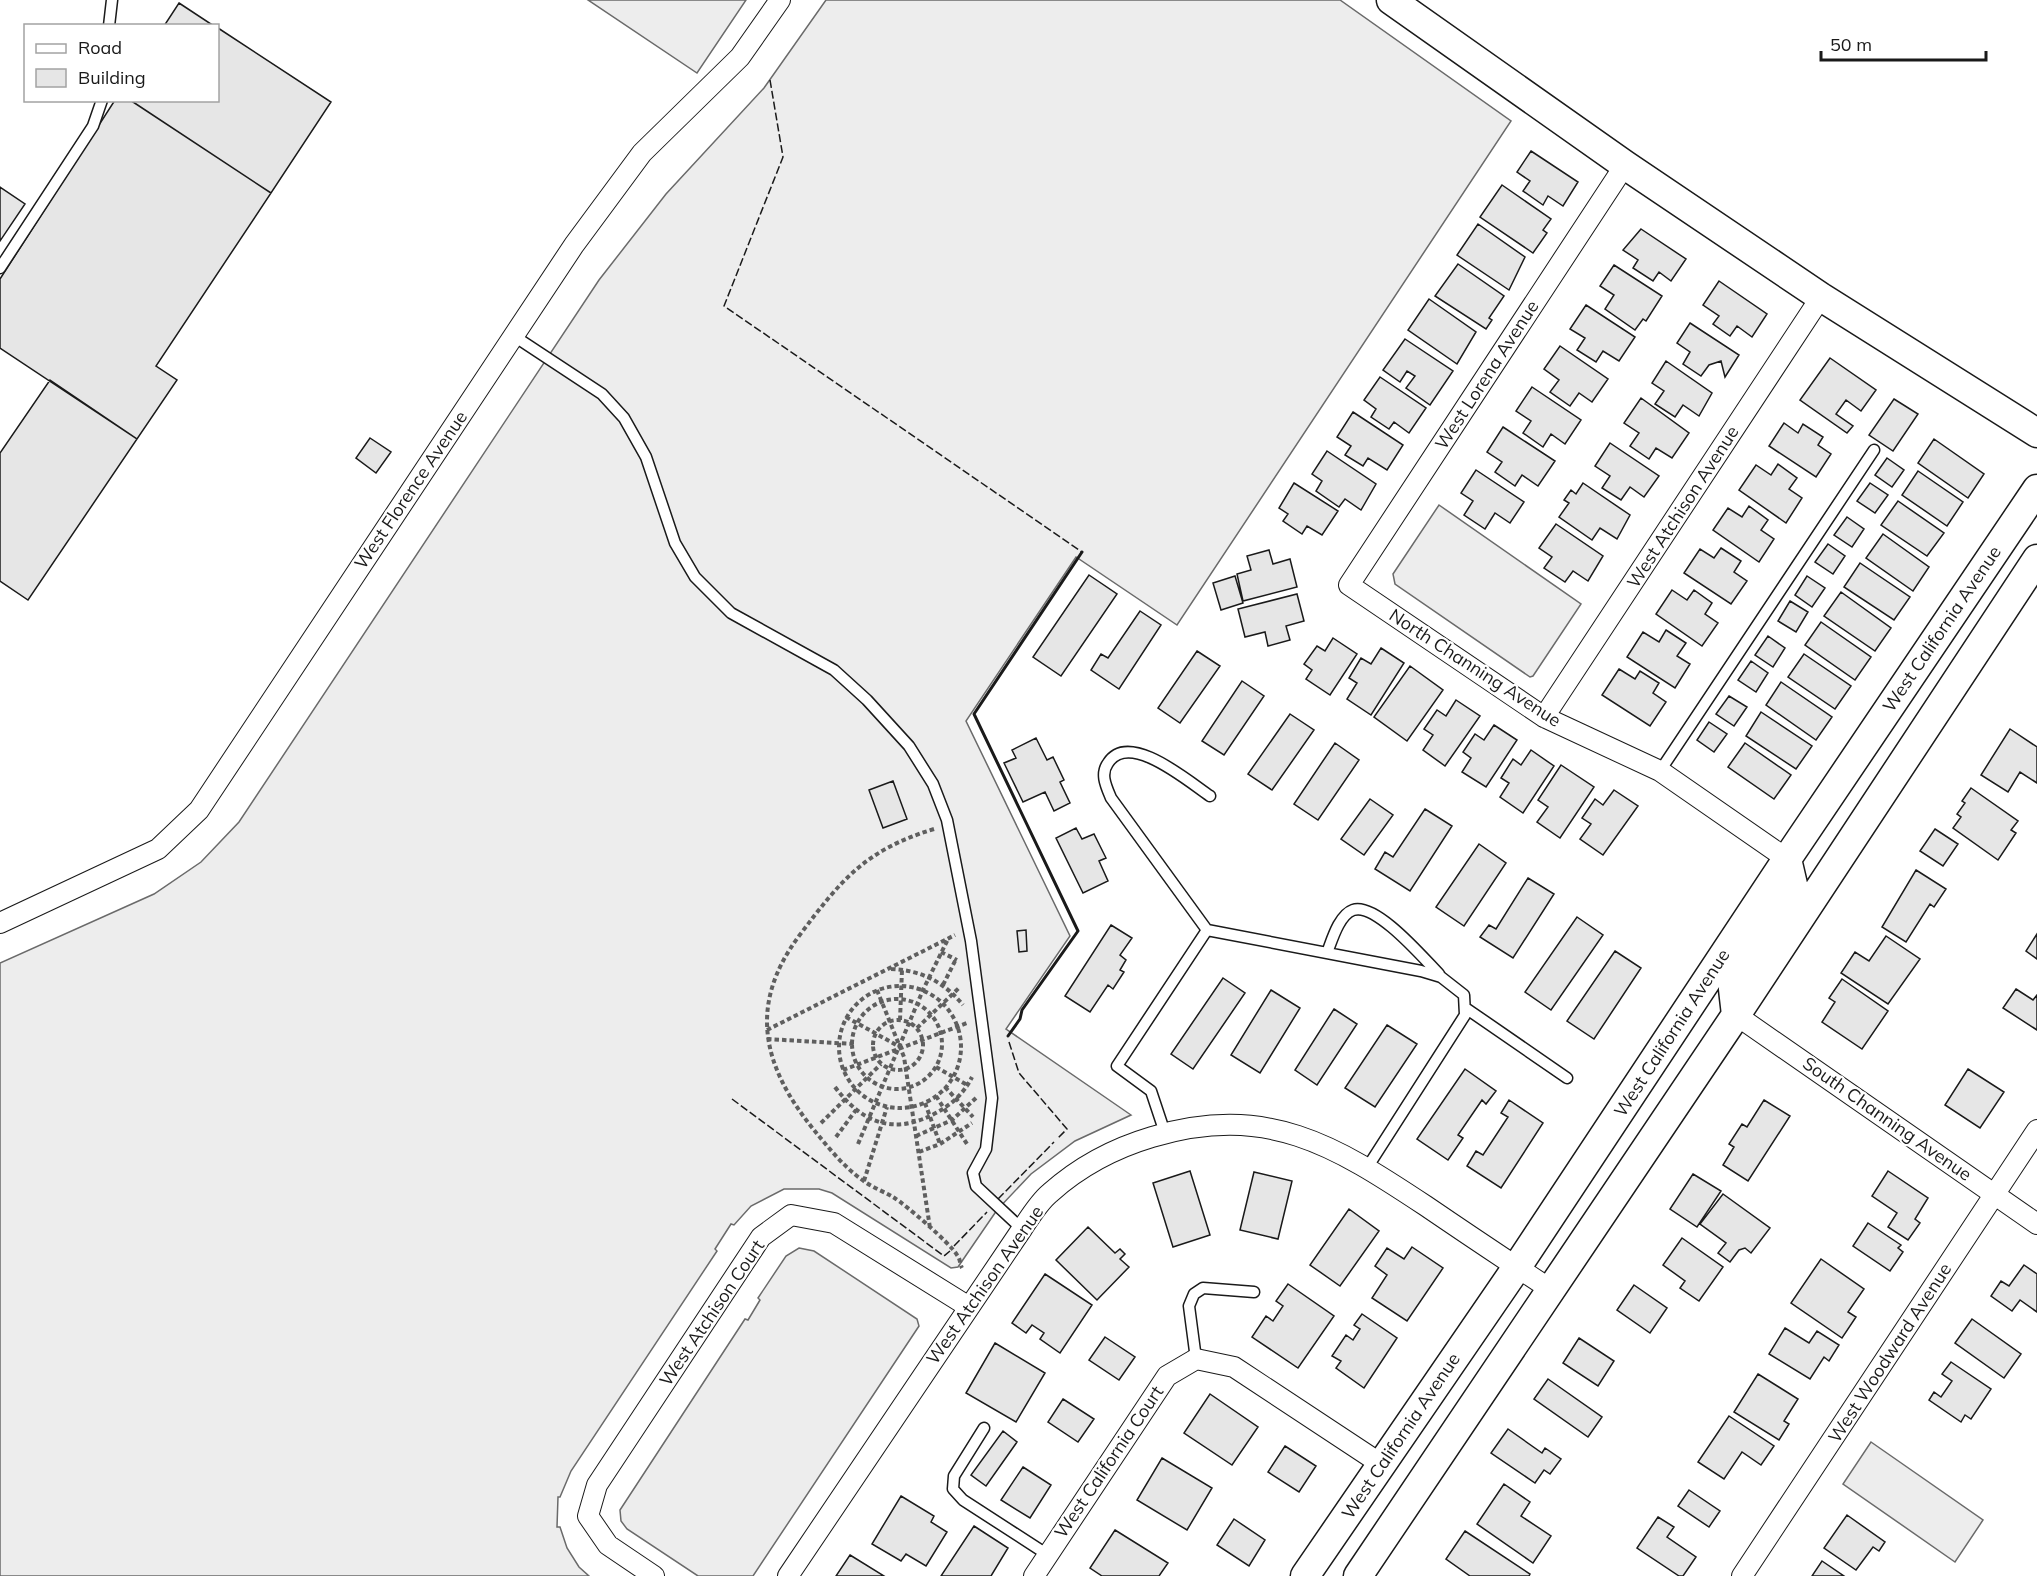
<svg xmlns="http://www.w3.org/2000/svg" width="2037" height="1576" viewBox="0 0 2037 1576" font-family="Mulish,sans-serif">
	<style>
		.built { fill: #ededed; stroke: #6a6a6a; stroke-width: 1.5 }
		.building { fill: #e6e6e6; stroke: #1a1a1a; stroke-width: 1.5 }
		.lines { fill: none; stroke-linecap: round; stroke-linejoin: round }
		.lane-casing { stroke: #1a1a1a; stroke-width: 13 }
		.street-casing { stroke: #1a1a1a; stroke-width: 22 }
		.secondary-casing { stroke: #1a1a1a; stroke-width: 31 }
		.path { stroke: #5f5f5f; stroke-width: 4; stroke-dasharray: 4.5 3; stroke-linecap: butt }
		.lane { stroke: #fff; stroke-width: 10 }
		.street { stroke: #fff; stroke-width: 20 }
		.secondary { stroke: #fff; stroke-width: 28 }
		.fence { stroke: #1a1a1a; stroke-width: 1.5; stroke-dasharray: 8 3; stroke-linecap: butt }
		.wall { stroke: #1a1a1a; stroke-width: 3 }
		.labels { text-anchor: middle; stroke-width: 4.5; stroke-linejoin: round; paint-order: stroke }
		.street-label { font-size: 18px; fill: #1a1a1a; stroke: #fff }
	</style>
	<rect width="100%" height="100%" fill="#fff"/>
	<path class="built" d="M588,0H746L697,73Z
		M826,0H1340L1511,121L1177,625L1076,557L966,721L1070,936L1006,1029L1131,1115L1075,1141L1031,1174L997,1210L958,1267L951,1268L832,1193L819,1189H784L751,1206L734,1225L731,1224L715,1249L717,1251L571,1471L560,1497H558L557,1527H560L567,1548L579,1567L589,1576H0V963L154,894L201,862L239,822L599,280L666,194L764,88Z
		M1439,505L1581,604L1533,676L1530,677L1395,584L1393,574Z
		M799,1248L814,1251L917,1319L919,1326L753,1576H698L627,1529L621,1521L620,1510L745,1319L748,1320L760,1300L758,1298L786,1256Z
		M1871,1442L1983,1520L1955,1562L1843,1484Z"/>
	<path class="building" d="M179,3L214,26H164Z
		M218,28L331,102L271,193L130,100H218Z
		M115,100H130L271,193L156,366L177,380L137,439L0,348V279Z
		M1531,151L1578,182L1563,206L1548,196L1543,205L1523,191L1530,181L1517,172Z
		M1502,185L1551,219L1543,230L1547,233L1533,253L1480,217Z
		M0,187L25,204L0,241Z
		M1478,224L1525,257L1509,290L1457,255Z
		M1641,229L1686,259L1671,281L1659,272L1653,281L1633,268L1638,260L1623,250Z
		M1458,264L1504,296L1489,318L1492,320L1486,329L1435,296Z
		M1614,265L1662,296L1646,321L1643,319L1635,330L1605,309L1614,295L1600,286Z
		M1719,281L1767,314L1752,337L1737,326L1730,336L1713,324L1719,316L1703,305Z
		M1429,299L1476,332L1457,364L1408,330Z
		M1586,305L1635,337L1619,361L1603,351L1596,362L1577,350L1585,338L1570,329Z
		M1690,323L1739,355L1725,377L1721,361L1709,365L1701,376L1683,364L1690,352L1677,343Z
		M1405,339L1453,371L1430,405L1406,388L1415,376L1407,371L1400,382L1383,370Z
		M1560,346L1608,379L1592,402L1579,393L1570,406L1550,392L1559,380L1544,369Z
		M1830,358L1876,390L1861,411L1846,400L1836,414L1853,426L1847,433L1800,400Z
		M1666,361L1712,393L1699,416L1683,405L1675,417L1655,404L1664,391L1652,383Z
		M1380,377L1426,408L1409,433L1394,422L1389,429L1371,417L1376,409L1364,400Z
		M50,380L137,439L28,600L0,581V453Z
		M1532,387L1581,420L1565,444L1551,434L1543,447L1523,433L1531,421L1516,411Z
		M1641,398L1689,433L1672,458L1656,448L1649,459L1630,446L1639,433L1624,423Z
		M1894,399L1918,414L1893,451L1869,435Z
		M1353,412L1403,445L1387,470L1368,458L1363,466L1345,455L1351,446L1337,437Z
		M1784,423L1798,433L1803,424L1823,437L1818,445L1831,454L1816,477L1769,446Z
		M1503,427L1555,461L1538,486L1522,475L1515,486L1495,472L1502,462L1487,452Z
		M370,438L391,452L376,473L356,458Z
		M1934,439L1984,474L1968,498L1918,463Z
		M1610,443L1659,476L1644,497L1630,487L1621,500L1602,488L1610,476L1595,466Z
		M1327,451L1376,484L1361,510L1345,499L1339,507L1316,491L1322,481L1312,474Z
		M1887,458L1904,470L1892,487L1875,475Z
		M1778,464L1797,478L1789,489L1802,498L1786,523L1739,490L1756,465L1771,475Z
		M1476,470L1524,502L1510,523L1495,513L1485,529L1464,515L1473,501L1461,493Z
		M1918,471L1963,502L1947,526L1902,495Z
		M1294,483L1338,511L1322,535L1307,526L1302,534L1283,521L1288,514L1279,508Z
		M1583,483L1630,515L1617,539L1600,528L1592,540L1559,517L1569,503L1564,500L1571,490L1576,494Z
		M1870,483L1888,495L1875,513L1857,501Z
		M1898,501L1944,533L1927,556L1881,525Z
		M1749,506L1768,520L1761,530L1774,539L1759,562L1713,530L1728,508L1742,517Z
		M1847,517L1864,529L1852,547L1834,535Z
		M1556,524L1603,556L1588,581L1573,571L1565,582L1544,568L1552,557L1539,548Z
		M1883,534L1929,567L1913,591L1866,558Z
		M1828,544L1845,556L1833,574L1815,562Z
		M1721,548L1741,561L1734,572L1747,581L1731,604L1684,573L1700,549L1714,558Z
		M1269,550L1273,564L1290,559L1297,587L1243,601L1237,574L1251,570L1247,556Z
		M1860,563L1910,597L1894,620L1844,587Z
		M1089,575L1117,594L1061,676L1033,657Z
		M1235,576L1243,603L1221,610L1213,583Z
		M1807,576L1825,588L1812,607L1795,595Z
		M1672,590L1687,600L1694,590L1712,603L1705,614L1718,623L1702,646L1656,614Z
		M1841,592L1891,628L1875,651L1824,616Z
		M1297,594L1304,621L1286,626L1290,640L1268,646L1265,632L1245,637L1238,609Z
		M1790,601L1808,612L1796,632L1778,621Z
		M1140,611L1161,625L1119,689L1091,670L1101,654L1108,658Z
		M1821,622L1871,657L1855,680L1805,645Z
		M1666,630L1686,643L1677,656L1690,664L1675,688L1627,657L1643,632L1659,642Z
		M1768,636L1785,648L1773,667L1755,655Z
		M1333,638L1357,654L1330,695L1306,679L1312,670L1304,664L1317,646L1325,651Z
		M1381,648L1404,663L1371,715L1347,699L1357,683L1349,678L1361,658L1371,664Z
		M1197,651L1220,666L1180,723L1158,708Z
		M1804,654L1851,686L1835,709L1788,677Z
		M1751,661L1768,673L1756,692L1738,680Z
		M1410,666L1443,690L1407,741L1374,717Z
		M1619,669L1635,679L1640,671L1659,683L1653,693L1666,702L1650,726L1602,695Z
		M1242,681L1264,696L1224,755L1202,741Z
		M1781,682L1832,717L1816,740L1766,705Z
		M1729,696L1747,707L1734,726L1716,714Z
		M1456,700L1480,716L1445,766L1423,750L1433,735L1424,729L1437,710L1446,716Z
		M1761,712L1812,746L1796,769L1746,736Z
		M1290,714L1314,730L1272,790L1248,774Z
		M1709,722L1727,734L1714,752L1697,740Z
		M1494,725L1517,740L1486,787L1462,772L1471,758L1463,752L1475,734L1484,740Z
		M2010,729L2037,747V783L2020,772L2008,792L1981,775Z
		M1036,738L1047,760L1053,757L1064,780L1060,782L1070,803L1054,811L1045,792L1023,802L1004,763L1016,758L1012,750Z
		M1335,743L1359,760L1318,820L1294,804Z
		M1745,743L1791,775L1774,799L1728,767Z
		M1531,750L1554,766L1523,813L1500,797L1509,783L1501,778L1513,759L1521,765Z
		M1561,765L1594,787L1560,838L1537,822L1548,807L1538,800Z
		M893,781L907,819L883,828L869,790Z
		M1971,788L2018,821L2011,830L2016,833L1998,860L1953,828L1961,817L1957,814L1965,803L1962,801Z
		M1614,790L1638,806L1603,855L1580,839L1591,824L1582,818L1595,799L1603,805Z
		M1370,799L1393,815L1364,855L1341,839Z
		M1425,809L1452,826L1410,891L1375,869L1385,852L1393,857Z
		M1076,828L1082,839L1094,834L1106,858L1099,861L1108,881L1083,893L1056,838Z
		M1935,829L1958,844L1943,866L1920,851Z
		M1479,844L1506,863L1464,926L1436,907Z
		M1916,870L1946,889L1934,907L1930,904L1906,942L1882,927Z
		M1528,878L1554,894L1513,958L1480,937L1489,925L1496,929Z
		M1577,917L1603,935L1551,1010L1525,992Z
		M1111,925L1132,938L1120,955L1126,960L1120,970L1124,972L1113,989L1108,985L1090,1012L1065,996Z
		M1026,930L1027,951L1019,952L1017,931Z
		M2037,934V959L2026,951Z
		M1886,936L1920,959L1888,1004L1841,973L1855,952L1869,961Z
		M1615,951L1641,968L1594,1039L1567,1021Z
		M1223,978L1245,993L1193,1069L1171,1054Z
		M1842,979L1888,1011L1862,1049L1822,1022L1835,1002L1829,998Z
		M2016,989L2033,1000L2037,995V1030L2003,1008Z
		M1271,990L1300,1008L1260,1073L1231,1055Z
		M1334,1009L1357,1024L1317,1085L1295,1070Z
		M1387,1025L1417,1044L1375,1107L1345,1088Z
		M1465,1069L1496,1091L1486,1104L1482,1100L1458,1135L1463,1138L1448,1160L1417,1139Z
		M1968,1069L2004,1092L1980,1128L1945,1105Z
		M1509,1100L1543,1123L1501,1188L1467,1166L1476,1151L1483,1155L1508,1117L1501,1113Z
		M1764,1100L1790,1116L1748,1181L1723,1165L1734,1147L1729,1144L1742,1124L1747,1127Z
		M1190,1171L1210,1235L1173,1247L1153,1183Z
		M1888,1171L1928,1198L1915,1219L1920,1223L1908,1240L1888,1227L1897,1213L1872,1196Z
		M1254,1172L1292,1181L1278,1239L1240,1230Z
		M1693,1174L1721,1191L1697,1227L1670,1209Z
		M1723,1194L1770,1228L1751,1253L1745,1248L1739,1250L1730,1262L1718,1253L1726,1243L1700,1224Z
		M1349,1209L1379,1231L1340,1286L1310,1265Z
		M1868,1223L1901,1245L1898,1248L1903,1252L1890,1271L1853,1246Z
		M1088,1227L1115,1253L1120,1249L1125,1254L1120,1259L1129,1267L1097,1300L1056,1260Z
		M1682,1238L1723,1267L1699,1301L1680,1288L1685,1281L1663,1265Z
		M1412,1247L1443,1268L1407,1321L1372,1298L1387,1275L1375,1266L1387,1248L1404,1259Z
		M1821,1259L1864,1289L1848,1312L1856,1317L1842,1338L1791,1303Z
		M2024,1265L2037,1274V1312L2020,1300L2012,1311L1991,1296L2001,1281L2009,1286Z
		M1045,1274L1092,1305L1060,1353L1040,1339L1044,1333L1032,1325L1026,1333L1012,1323Z
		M1288,1284L1334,1316L1298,1368L1252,1337L1266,1316L1273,1321L1283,1306L1276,1301Z
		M1634,1285L1667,1308L1650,1333L1617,1310Z
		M1362,1314L1397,1338L1364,1388L1336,1368L1341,1361L1332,1356L1346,1335L1353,1340L1360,1329L1354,1325Z
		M1972,1319L2021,1354L2004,1378L1955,1343Z
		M1785,1328L1809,1343L1817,1331L1839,1345L1829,1361L1824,1357L1810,1379L1769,1354Z
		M1105,1337L1135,1357L1119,1380L1089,1360Z
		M1579,1338L1614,1361L1598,1386L1563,1363Z
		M995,1343L1045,1373L1016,1422L966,1393Z
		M1951,1362L1991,1389L1971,1419L1965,1415L1961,1422L1929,1400L1934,1392L1941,1397L1952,1381L1942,1374Z
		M1758,1374L1798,1399L1784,1421L1789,1424L1779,1440L1734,1412Z
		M1548,1379L1602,1417L1588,1437L1534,1399Z
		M1210,1394L1258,1427L1232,1465L1184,1433Z
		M1063,1399L1094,1419L1078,1442L1048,1422Z
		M1729,1416L1774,1446L1761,1465L1742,1452L1724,1479L1698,1462Z
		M1508,1429L1542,1453L1545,1448L1561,1459L1550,1474L1544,1470L1535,1483L1491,1453Z
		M1003,1431L1017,1442L986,1486L971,1475Z
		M1285,1446L1316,1466L1299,1492L1268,1472Z
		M1162,1458L1212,1488L1187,1530L1137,1500Z
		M1023,1467L1051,1485L1030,1518L1001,1500Z
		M1504,1484L1530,1502L1521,1516L1551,1536L1533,1563L1477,1524Z
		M1689,1490L1720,1511L1709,1527L1678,1506Z
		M901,1496L934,1516L931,1522L947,1532L926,1566L906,1554L901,1561L872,1544Z
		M1847,1515L1885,1542L1879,1551L1873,1547L1856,1570L1824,1548Z
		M1658,1517L1674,1527L1667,1537L1696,1557L1683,1576H1679L1637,1548Z
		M1234,1519L1265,1540L1249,1566L1217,1545Z
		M974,1526L1008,1548L991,1576H941Z
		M1115,1530L1168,1563L1159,1576H1102L1090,1568Z
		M1465,1531L1530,1574L1529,1576H1470L1446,1559Z
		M850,1555L884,1576H836Z
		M1822,1561L1844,1576H1812Z"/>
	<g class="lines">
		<g class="lane-casing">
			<path id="lane" d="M109,26L112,0
				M0,268L93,126L102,100
				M514,336L602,394L624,418L646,457L675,543L695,577L731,613L834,670L867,700L909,746L933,784L947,820L971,941L992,1098L986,1149L973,1173L976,1186L1022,1229
				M1660,771L1874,450
				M1207,930L1111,798C1106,786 1100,774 1108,763C1129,730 1189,782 1210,796
				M1327,953C1332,940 1339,915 1353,910C1376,902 1424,959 1439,974
				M1467,1009L1567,1078
				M1165,1133L1151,1091L1117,1066L1207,930L1421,971L1441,977L1464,995L1465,1015L1367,1168
				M1196,1359L1189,1306L1194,1294L1203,1288L1254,1292
				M984,1428L954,1476L953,1489L963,1500L1048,1555"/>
		</g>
		<g class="street-casing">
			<path id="street" d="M1625,165L1349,585L1544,717L1660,771L1787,859
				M1544,717L1821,297
				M0,923L158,849L199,810L574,245L642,153L740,57L780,0
				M1736,1015L2037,1224
				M654,1576L608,1545L588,1516L597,1485L761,1237L791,1215L834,1223L969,1307
				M788,1576L1022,1229C1030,1217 1039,1202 1050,1193C1079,1167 1115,1148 1152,1137C1267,1103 1334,1145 1426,1206C1467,1234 1509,1262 1550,1289
				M1034,1576L1167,1376L1196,1359L1234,1367L1381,1464
				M1742,1576L2037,1130"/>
		</g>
		<g class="secondary-casing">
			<path id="secondary" d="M1391,0L1625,165L1821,297L2037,433
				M1736,1015L1733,989L1738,974L1794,889L1787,859
				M1305,1576L1517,1267L1787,859L2037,489
				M1358,1576L1736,1015L2037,559"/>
		</g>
		<path class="path" d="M934,829C865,850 841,880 799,936C747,1006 763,1067 814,1130C828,1147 843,1166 861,1179C871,1187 883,1191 893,1197C905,1204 951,1244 957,1255C960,1258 960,1264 962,1268
			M941,952L957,960
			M891,969C921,970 944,982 963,1005
			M943,985L956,959
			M839 1047a61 61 0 1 1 122 0a61 61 0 1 1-122 0Z
			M877,990L904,1057L930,1228
			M852 1044a45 45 0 1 1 90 0a45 45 0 1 1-90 0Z
			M846,1017L900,1047
			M873 1045a25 25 0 1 1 50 0a25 25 0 1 1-50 0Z
			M900,1020L902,970
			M917,1028L960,987
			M767,1030L955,935
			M767,1039L853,1044
			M936,1067L969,1086
			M843,1070L967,1023
			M835,1087C861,1122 892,1135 932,1115C950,1106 963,1095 972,1077
			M945,1087L973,1117
			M936,1096L967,1144
			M925,1103L940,1144
			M821,1123L881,1064
			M916,1136L952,1120L976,1098
			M836,1137L856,1110
			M858,1144L923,990L948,939
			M919,1152L940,1144L972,1123
			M864,1181L887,1107"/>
		<use href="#lane" class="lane"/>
		<use href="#street" class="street"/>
		<use href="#secondary" class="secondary"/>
		<path class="fence" d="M770,80L783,157L724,306L1082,552
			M1009,1042L1019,1073L1067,1129L1058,1138
			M732,1099L944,1256L950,1251
			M998,1199L1054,1142
			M954,1246L987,1212"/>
		<path class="wall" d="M1008,1036L1020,1019L1022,1010L1078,931L974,714L1082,552"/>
	</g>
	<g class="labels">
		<g class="street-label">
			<text transform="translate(1487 375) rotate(-57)" y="6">West Lorena Avenue</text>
			<text transform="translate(411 490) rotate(-56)" y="6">West Florence Avenue</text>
			<text transform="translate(1683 507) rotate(-57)" y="6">West Atchison Avenue</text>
			<text transform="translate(1942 629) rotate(-56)" y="6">West California Avenue</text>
			<text transform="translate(1475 668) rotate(33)" y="6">North Channing Avenue</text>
			<text transform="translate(1672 1033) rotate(-57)" y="6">West California Avenue</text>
			<text transform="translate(1887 1119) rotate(35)" y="6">South Channing Avenue</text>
			<text transform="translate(985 1285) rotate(-55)" y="6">West Atchison Avenue</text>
			<text transform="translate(712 1313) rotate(-56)" y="6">West Atchison Court</text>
			<text transform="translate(1890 1353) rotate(-57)" y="6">West Woodward Avenue</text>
			<text transform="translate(1401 1436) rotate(-56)" y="6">West California Avenue</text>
			<text transform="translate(1109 1462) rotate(-56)" y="6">West California Court</text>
		</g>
	</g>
	<rect x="24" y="24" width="195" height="78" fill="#ffffff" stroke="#a3a3a3" stroke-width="1.5"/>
	<rect x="36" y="44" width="30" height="9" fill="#ffffff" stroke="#a3a3a3" stroke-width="1.5"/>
	<text x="78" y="54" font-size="18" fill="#1a1a1a">Road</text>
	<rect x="36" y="69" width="30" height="18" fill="#e6e6e6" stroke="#a3a3a3" stroke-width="1.5"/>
	<text x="78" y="84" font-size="18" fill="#1a1a1a">Building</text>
	<path d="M1821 51v9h165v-9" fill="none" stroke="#1a1a1a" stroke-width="3"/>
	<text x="1830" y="51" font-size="18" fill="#1a1a1a" stroke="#ffffff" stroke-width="4.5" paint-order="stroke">50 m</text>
</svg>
